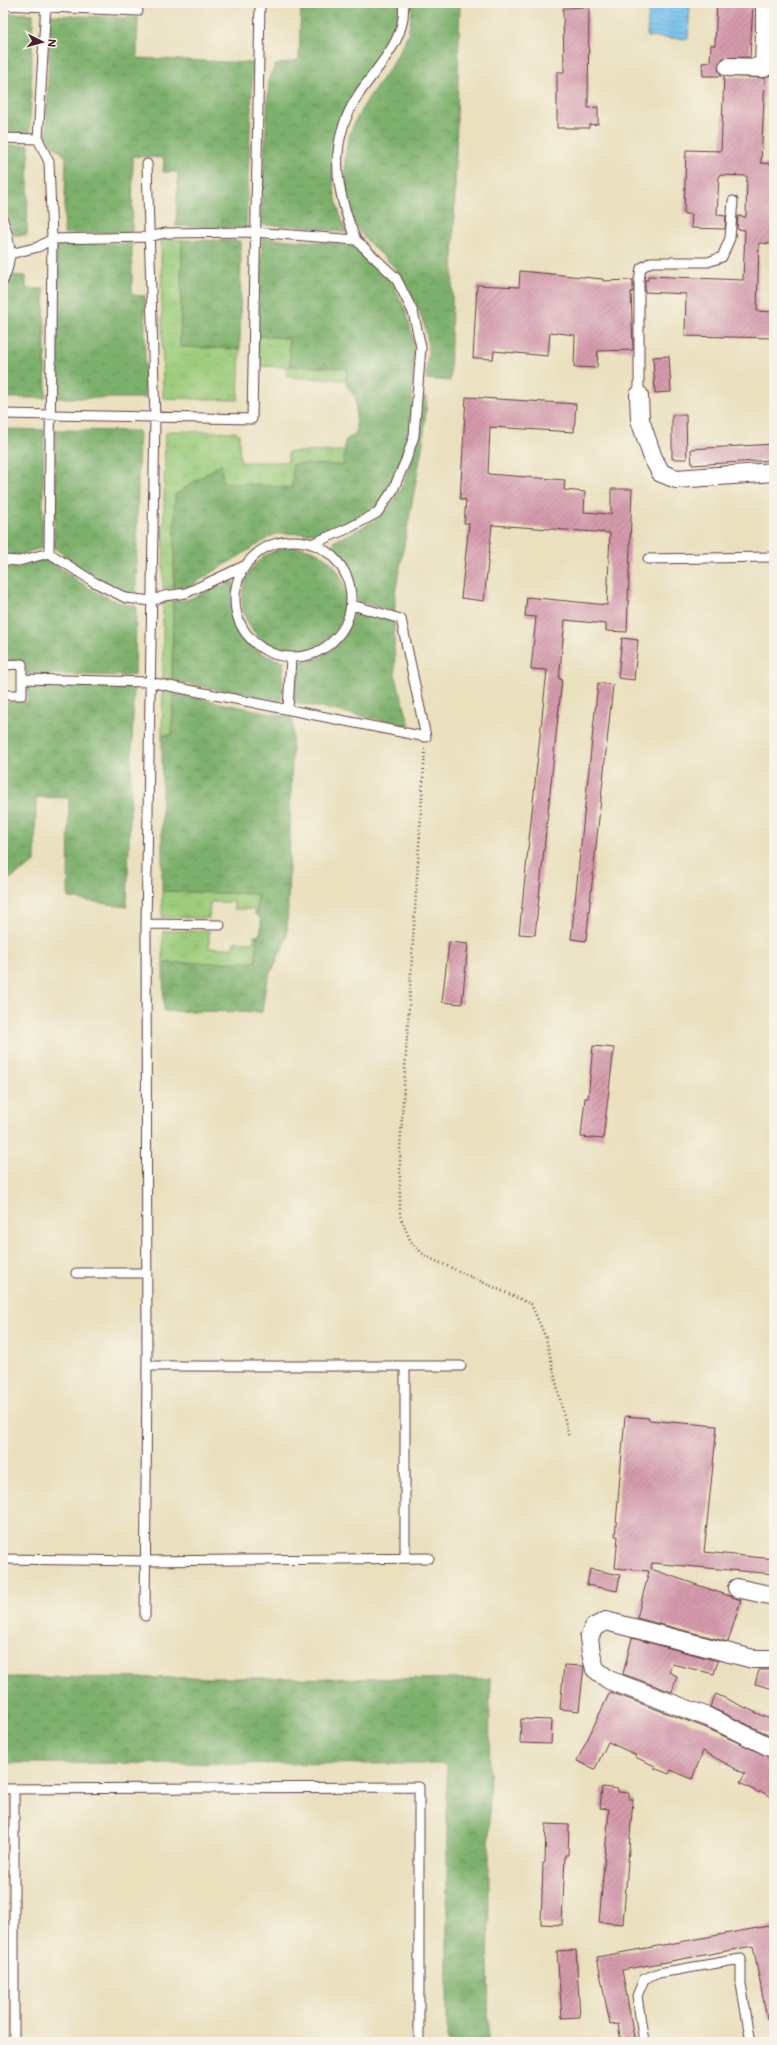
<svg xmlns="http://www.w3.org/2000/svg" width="777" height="2045" viewBox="0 0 777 2045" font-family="'Balsamiq Sans',sans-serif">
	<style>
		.grass { fill: url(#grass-tufts); stroke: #737654 }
		.forest { fill: url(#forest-crowns); stroke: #64684c }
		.water { fill: url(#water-rules); stroke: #5f708c }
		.building { fill: url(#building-hatch) }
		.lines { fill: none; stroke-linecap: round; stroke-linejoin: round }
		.lane-casing { stroke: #623c41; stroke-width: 11 }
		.street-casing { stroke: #623c41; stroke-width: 20 }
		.path { stroke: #623c41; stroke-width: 2.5; stroke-dasharray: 1 3; stroke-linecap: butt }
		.lane { stroke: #fff; stroke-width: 9 }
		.street { stroke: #fff; stroke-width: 18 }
	</style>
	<defs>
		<pattern id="grass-tufts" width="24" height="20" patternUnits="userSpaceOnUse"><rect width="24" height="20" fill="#9ccc7c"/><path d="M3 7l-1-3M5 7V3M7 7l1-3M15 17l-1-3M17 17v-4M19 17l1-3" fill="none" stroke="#88af6b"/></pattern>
		<pattern id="forest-crowns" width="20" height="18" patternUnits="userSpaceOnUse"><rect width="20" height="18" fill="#7db06c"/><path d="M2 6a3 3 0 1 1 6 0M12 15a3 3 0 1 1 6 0" fill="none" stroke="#688f59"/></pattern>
		<pattern id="water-rules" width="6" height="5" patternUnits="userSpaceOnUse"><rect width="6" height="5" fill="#74c1ee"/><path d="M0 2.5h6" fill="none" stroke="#66a5cc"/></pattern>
		<pattern id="building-hatch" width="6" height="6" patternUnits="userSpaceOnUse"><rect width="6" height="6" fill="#d69bad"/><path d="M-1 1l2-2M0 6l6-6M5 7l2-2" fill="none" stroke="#b07e8d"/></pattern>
	</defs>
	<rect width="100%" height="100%" fill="#f7f3e8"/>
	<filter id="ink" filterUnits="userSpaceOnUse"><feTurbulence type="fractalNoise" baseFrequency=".025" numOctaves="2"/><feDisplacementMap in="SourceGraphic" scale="8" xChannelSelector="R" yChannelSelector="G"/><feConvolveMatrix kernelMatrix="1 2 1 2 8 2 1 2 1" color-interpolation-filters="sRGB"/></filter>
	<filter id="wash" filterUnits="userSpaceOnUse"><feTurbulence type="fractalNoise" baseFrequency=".012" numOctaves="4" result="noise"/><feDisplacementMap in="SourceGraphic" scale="16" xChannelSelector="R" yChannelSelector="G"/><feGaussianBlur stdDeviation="0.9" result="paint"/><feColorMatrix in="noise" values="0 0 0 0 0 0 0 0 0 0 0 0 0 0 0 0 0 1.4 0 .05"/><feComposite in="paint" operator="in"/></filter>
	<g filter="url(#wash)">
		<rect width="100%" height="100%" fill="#eae0be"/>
		<path class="grass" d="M161,239L182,240L180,347L240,349L238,400L163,398Z
			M258,336L289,338L290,366L347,368L346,380L287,377V367L257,366Z
			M170,431L235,432L239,434L240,462H288V452L345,451L344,465L292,488L222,482L221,464L175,495L174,588H163L165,434Z
			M163,601H173L172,681L163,679Z
			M163,690L173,693L172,735H162Z
			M162,891L257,894V915H255L254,909H234V902H210L209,918L162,917Z
			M163,931H209V948H233L234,942H254V935H257L256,962L163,963Z"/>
		<path class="forest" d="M301,3H400C404,38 374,64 356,91C327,134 326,186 347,233L304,226L260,225L269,80L275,65L299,60Z
			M411,3H460L450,381L426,379C426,368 429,356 428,345C426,322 415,298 402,278C392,261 373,249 361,234C347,216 343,174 346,152C352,95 418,58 411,3Z
			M3,13L33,14L30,135L3,134Z
			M50,15L138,18L137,58L253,63L246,228L176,226L178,172H163L164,158L133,156L132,232L64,234L66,157L46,138Z
			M3,145H29L27,235H13L8,217L3,209Z
			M262,238L332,243L355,247L372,260L390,278L406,311L415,346L410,435L390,487L377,507L350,521L317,533L275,534L190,586L174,588L175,495L221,464L223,482L292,488L293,464L344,465L345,441L356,433V398L346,384L347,368L290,366L289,338L258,336Z
			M182,240L241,241L240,349L180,347Z
			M132,243V295L145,296V398H56V245Z
			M9,275L26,276V289H44L46,398H3V287Z
			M423,397H427L423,443L395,594V612L355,601C355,578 347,563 331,547L335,541C349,534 368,526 380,516C412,486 419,437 423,397Z
			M3,429L44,430L42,548L14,556H3Z
			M55,430L139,431L136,593C111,591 75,562 54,548Z
			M242 599a52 52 0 1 1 104 0a52 52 0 1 1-104 0Z
			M47,558C73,577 103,602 136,606L135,676L26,674V662L3,661V567L18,568Z
			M233,581C235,589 231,597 232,605C236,634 255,657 284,661L281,701L172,681L173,601L187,600Z
			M354,610L394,621L395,674L410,726L293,702L297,662C304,661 312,660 318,658C338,650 350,630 354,610Z
			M28,685L134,686L127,907L68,898L69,798L36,797L35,862L11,878L3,881V702H28Z
			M173,693L293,718L287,937L266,984L262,1012L164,1011L163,963L256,962L257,935L261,932V919L257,915V894L162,891V735H172Z
			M3,1677L490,1679L488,2042H447V1764L3,1763Z"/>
		<path class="water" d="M649,3H690L688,39L647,37Z"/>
		<g id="blocks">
			<path class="building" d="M717,3H753L750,57L723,58L718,66L719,72L722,76H703L702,63L710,62L711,45H715Z
				M589,7L588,108L598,107V124L589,125V128H557V72H564L563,8Z
				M724,76L765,78L761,163L774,164V244L759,243L757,311L774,312V338L685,336L686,294L645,292V280H648V276L743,280L745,230L737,229L738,216L746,217L747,176L719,175L717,215L726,216L725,229L691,228L692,214H684L686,150L721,151Z
				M520,271L603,279V281L633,280V292H631L633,350L598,351L597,368L574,367L575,335L550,332L548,356L494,351L493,359L473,358L477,285L519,287Z
				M669,356L671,392L655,393L653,357Z
				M466,397L576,404L574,432L490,427L488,474L565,480L564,490L585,492L584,512L611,514V489H632L627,632L606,631V624L565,620L559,679H562L535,935L519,934L547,670L531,669L536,617L525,616L527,597L607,605L610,533L492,525L484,601L461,598L469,523H464L466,500L460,499Z
				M672,415H686L687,459H672Z
				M774,444V460L692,465L691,449Z
				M622,638L638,640L634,680L618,678Z
				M598,683L613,685L586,941L571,939Z
				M449,942L468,944L462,1004L442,1002Z
				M593,1046L614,1048L603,1139L581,1137L585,1098H588Z
				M625,1416L649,1418L648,1420L717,1426L704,1552L774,1559V1574L652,1563L651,1569L741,1600L728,1642L637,1618L649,1571L615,1568L618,1536H615Z
				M590,1569L620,1575L617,1591L587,1585Z
				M632,1638L718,1661L714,1674L672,1664L669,1672L677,1676L672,1692L623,1674Z
				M564,1665L584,1666L579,1711L560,1709Z
				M759,1670H774V1689L755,1684Z
				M610,1692L704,1727L774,1759V1798L760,1791L759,1793L740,1783L745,1774L703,1751L692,1779L671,1770L669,1774L654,1768L655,1766L635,1757L636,1755L608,1742L595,1769L577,1761Z
				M716,1694L774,1721V1737L710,1707Z
				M521,1719L552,1720L551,1744L520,1743Z
				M602,1787L618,1789V1792L629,1793V1799H633L623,1924L599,1922L609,1809L600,1808Z
				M546,1824L569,1825L568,1855H565L562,1925L541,1924L543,1863H545Z
				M774,1925V2019H767L753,1946L622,1970L635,2042H621L618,2024L610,2025L597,1957Z
				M576,1950L580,2017L562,2018L557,1951Z"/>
		</g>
	</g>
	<g filter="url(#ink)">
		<use href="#blocks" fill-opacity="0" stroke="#623c41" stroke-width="1"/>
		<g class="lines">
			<g class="lane-casing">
				<path id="lane" d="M46,3L38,139L49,162L52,239L49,553L94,582L126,598L152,601L164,596L186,593L246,565
					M3,5L138,11
					M3,138L38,139
					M3,220C11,243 13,258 3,281
					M356,240C335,190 327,142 359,94C377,66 408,39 403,3
					M10,254L38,247L52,239L149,237L165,233L254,232L356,240L396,278L413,312L421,347L414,436L406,460L393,490L377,513L349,528L314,543
					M639,395V280L641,268L651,262H708L722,257L730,238L733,201
					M3,414L252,419L260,3
					M235 599a58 58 0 1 1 116 0a58 58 0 1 1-116 0Z
					M648,559L774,557
					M3,560L19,561L49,553
					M3,665L22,664V695H3
					M22,679L149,682L426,737L401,619L352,605
					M288,709L291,658
					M146,924L220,925
					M76,1273H147
					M147,1366H461
					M405,1366V1557
					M3,1559L146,1561L429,1558
					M145,1616L147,1366L146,924L155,417L147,164
					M3,1789L419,1787V2042
					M14,2042V1789
					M644,2042L637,1996L644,1979L659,1973L741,1959V1984L751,2042"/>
			</g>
			<g class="street-casing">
				<path id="street" d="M765,3V34L774,35
					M728,67L764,68L765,34
					M639,395L640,420L653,458L661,473L676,479L774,472
					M737,1588L774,1596
					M774,1659H753L606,1621L594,1627L589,1638L591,1653L595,1669L609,1680L708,1717L774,1749"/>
			</g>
			<path class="path" d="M425,749L400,1149V1216L411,1242L425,1256L531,1304L546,1338L569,1438"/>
			<use href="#lane" class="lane"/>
			<use href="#street" class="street"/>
		</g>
	</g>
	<rect width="777" height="2045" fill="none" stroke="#f7f3e8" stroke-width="16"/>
	<g transform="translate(42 42) rotate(96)" stroke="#f7f3e8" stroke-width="3" paint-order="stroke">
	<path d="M0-3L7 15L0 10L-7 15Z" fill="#4a1f2b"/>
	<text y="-6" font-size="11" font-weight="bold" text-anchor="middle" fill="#4a1f2b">N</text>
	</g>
</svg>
